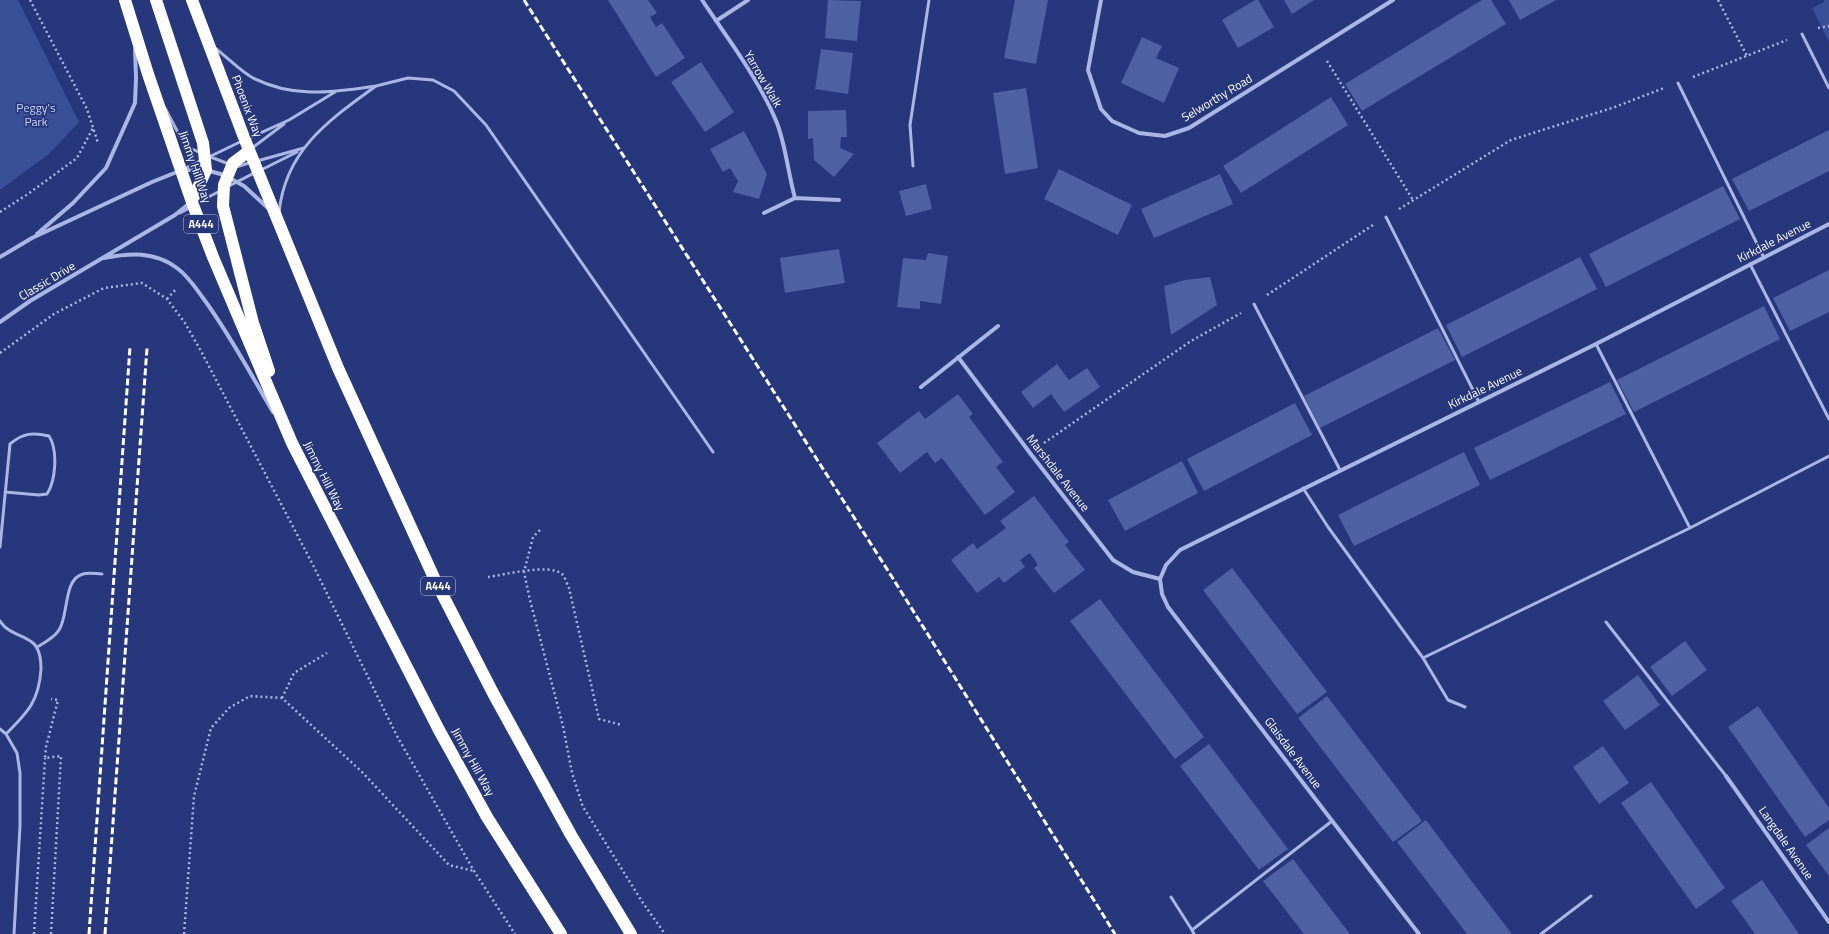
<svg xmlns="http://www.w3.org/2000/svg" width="1829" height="934" viewBox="0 0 1829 934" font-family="'Titillium Web',sans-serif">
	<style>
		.green { fill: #394f98 }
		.building { fill: #4e61a3 }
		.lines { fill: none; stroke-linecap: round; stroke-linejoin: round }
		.path { stroke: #aab6e4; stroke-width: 2.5; stroke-dasharray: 2 3; stroke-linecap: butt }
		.lane { stroke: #aab6e4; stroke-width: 3 }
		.street { stroke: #aab6e4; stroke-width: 4 }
		.highway { stroke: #fff; stroke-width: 12 }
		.rail { stroke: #fff; stroke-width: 3; stroke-dasharray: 7 3; stroke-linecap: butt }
		.labels { text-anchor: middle; stroke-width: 3.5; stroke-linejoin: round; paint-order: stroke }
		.shield { fill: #26377b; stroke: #bec3d7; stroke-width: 1 }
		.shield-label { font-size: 11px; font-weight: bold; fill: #fff }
		.street-label { font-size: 12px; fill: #fff; stroke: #26377b }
		.park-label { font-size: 12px; fill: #ccd5f3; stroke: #26377b }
	</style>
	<rect width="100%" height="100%" fill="#26377b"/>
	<path class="green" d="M0,0H18L79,122L49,154L0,190Z
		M1824,0H1829V42L1812,8L1824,2Z"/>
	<path class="building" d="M608,0H648L657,13L650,17L656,27L662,23L685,58L656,77Z
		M828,0L861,1L857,41L825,38Z
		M1015,0H1048L1036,64L1004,58Z
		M1255,0H1258L1274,27L1238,48L1222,20Z
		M1284,0H1314L1292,14Z
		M1482,0H1491L1506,24L1362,111L1345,84Z
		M1509,0H1556L1520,20Z
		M1142,37L1162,46L1156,58L1179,68L1164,103L1121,83Z
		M821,49L853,53L848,94L815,89Z
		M701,62L734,112L705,132L671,82Z
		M1026,88L1038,168L1005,174L993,93Z
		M1331,97L1348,125L1241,193L1223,166Z
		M846,110L847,137H841L840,148L854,154L834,177L814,160L813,138L808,139V111Z
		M1829,130V171L1749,211L1732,179Z
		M744,131L767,174L759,199L733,192L738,181L730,168L723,172L710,149Z
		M1059,169L1132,205L1118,235L1044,199Z
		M1220,174L1233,204L1154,238L1141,209Z
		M926,184L932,209L906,216L899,191Z
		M1723,186L1740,219L1606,287L1589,254Z
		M839,249L845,283L785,293L780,258Z
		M928,253L948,256L941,304L920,301V309L897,307L903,258L926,260Z
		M1580,257L1597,289L1462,357L1446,325Z
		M1829,270V312L1790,331L1773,298Z
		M1210,277L1217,305L1171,335L1164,286L1185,280Z
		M1764,306L1780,339L1634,412L1617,380Z
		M1438,328L1455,360L1320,428L1304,396Z
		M1057,364L1069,380L1087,368L1100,387L1064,412L1051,394L1033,408L1021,392Z
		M1610,382L1626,414L1490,480L1474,448Z
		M958,394L973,414L969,417L1003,462L996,467L1015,492L985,515L942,458L935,463L927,452L900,473L877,443L919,411L925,419Z
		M1295,403L1312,435L1204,491L1187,459Z
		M1464,452L1480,485L1354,546L1338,515Z
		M1182,461L1198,493L1125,531L1108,500Z
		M1034,496L1069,542L1065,545L1085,570L1054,593L1034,568L1038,565L1030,553L1020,560L1025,567L1004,583L999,577L977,593L951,560L973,543L977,549L1006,528L1000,521Z
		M1232,568L1327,692L1297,714L1203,590Z
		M1100,599L1204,737L1175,759L1070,621Z
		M1685,641L1707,670L1672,696L1650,667Z
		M1638,675L1660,705L1625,730L1603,701Z
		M1327,696L1422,821L1393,842L1298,718Z
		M1758,706L1829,808V820L1805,837L1728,727Z
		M1209,744L1288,849L1259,870L1180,766Z
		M1603,746L1629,783L1599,804L1573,767Z
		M1651,782L1725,888L1696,909L1621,803Z
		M1426,820L1473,883L1512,934H1467L1397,842Z
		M1829,828V876L1806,845Z
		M1293,859L1317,891L1350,934H1304L1263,881Z
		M1762,880L1773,896L1799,934H1755L1743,917L1731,901Z"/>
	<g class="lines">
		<path class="path" d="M30,0L87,109L98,143
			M1718,0L1747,56
			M1818,28L1829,26
			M1327,61L1413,200
			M1693,77L1787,40
			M1399,209L1511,140L1615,107L1664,88
			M0,212L28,194L77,158L93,128
			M1267,295L1373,225
			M167,299L176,289
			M0,353L54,314L104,288L142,283L167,299L185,323L202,353L312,563L397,736L474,871L515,934
			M1044,443L1191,341L1241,313
			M540,530L533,537L524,572L530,600L563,726L572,773L583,807L643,903L665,934
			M488,577C504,575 549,563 562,574C565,577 567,584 569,588L599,719L622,725
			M282,698L294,673L327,653
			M34,934L45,758
			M51,934L61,756L45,758L46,747L58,700L51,699
			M184,934L194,796L211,728L229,708L250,696L282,698L362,772L449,865L474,871"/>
		<path class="lane" d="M1802,34L1829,88
			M215,48C227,57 240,71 253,78C295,99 332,92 376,86C329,120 285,150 279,213
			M1678,83L1764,258
			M376,86L408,78L433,80L454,91L486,125L713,452
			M165,108L185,146L201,153
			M247,139L289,120L335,92
			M252,148L284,124
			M208,156L229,164
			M211,156L242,141
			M257,161L304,148
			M913,166L910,125L929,0
			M236,167L252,162
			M184,169L202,160
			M261,170L297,152
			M227,187L256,172
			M195,204L220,191
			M180,213L191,207
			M1386,217L1479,402
			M1750,264L1829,419
			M1254,304L1340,470
			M1303,488L1328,527L1423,658L1448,700L1465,707
			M1690,528L1829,456
			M0,547L10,444C23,433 33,432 49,436C58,450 56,480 47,494L39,495L5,492
			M0,621C8,634 22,634 33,643C40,649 41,659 41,669C39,701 28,712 6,734
			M1606,622L1726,776
			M37,647C44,643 54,638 59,630C69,615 63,579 83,574C89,572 96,574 102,574
			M1423,658L1690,528L1596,344
			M0,729L6,734L17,753L20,773V826L14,934
			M1171,897L1192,930
			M1194,934L1192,930L1332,821
			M1541,934L1591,896"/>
		<path class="street" d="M702,0C728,39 759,79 777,123C786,147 788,173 795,198
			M1101,0L1088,70L1101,109L1112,121L1139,133L1165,136L1189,128L1393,0
			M716,21L748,0
			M764,213L795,198L839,200
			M37,234L73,203L106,168L135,103L136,78L135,49
			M0,257L32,238L152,182L182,170H206L224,175L244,186L268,208
			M104,258C130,253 154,251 177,268C188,276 195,287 203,298C229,333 250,373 273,412
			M0,322L30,301L175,215L191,202
			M958,357L1030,453L1113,560L1133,572L1160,579
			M921,387L998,326
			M1160,579L1166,565L1180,550L1596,344L1829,224
			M1160,579L1162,594L1168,607L1419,934
			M1726,776L1829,922"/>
		<path class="highway" d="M125,0L148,74L193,205L213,257L292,443L439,730L487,817L561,934
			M156,0L203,143L206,170L192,201
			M192,0L245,140L338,368L436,582L493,693L571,835L631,934
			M249,151L233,163L224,185L223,206L253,323L269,371"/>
		<path class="rail" d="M524,0L892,577L1115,934
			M89,934L130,347
			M105,934L147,348"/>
	</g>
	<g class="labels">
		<g class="shield">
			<rect x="184" y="215" width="34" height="18" rx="3"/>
			<rect x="421" y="577" width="34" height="18" rx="3"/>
		</g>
		<g class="shield-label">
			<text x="201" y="228">A444</text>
			<text x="438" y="590">A444</text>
		</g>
		<g class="street-label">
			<text transform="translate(763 79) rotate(60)" y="4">Yarrow Walk</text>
			<text transform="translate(1217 98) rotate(-31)" y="4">Selworthy Road</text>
			<text transform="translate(247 106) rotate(69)" y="4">Phoenix Way</text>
			<text transform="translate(195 167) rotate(71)" y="4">Jimmy Hill Way</text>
			<text transform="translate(1774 241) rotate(-27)" y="4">Kirkdale Avenue</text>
			<text transform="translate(47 281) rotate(-31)" y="4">Classic Drive</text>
			<text transform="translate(1485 388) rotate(-26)" y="4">Kirkdale Avenue</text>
			<text transform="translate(1058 473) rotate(52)" y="4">Marshdale Avenue</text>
			<text transform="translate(324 476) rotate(63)" y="4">Jimmy Hill Way</text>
			<text transform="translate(1293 753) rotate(53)" y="4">Glaisdale Avenue</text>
			<text transform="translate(473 762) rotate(61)" y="4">Jimmy Hill Way</text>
			<text transform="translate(1786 843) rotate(55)" y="4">Langdale Avenue</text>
		</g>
		<g class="park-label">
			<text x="36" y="112">Peggy's<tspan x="36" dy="14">Park</tspan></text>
		</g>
	</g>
</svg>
